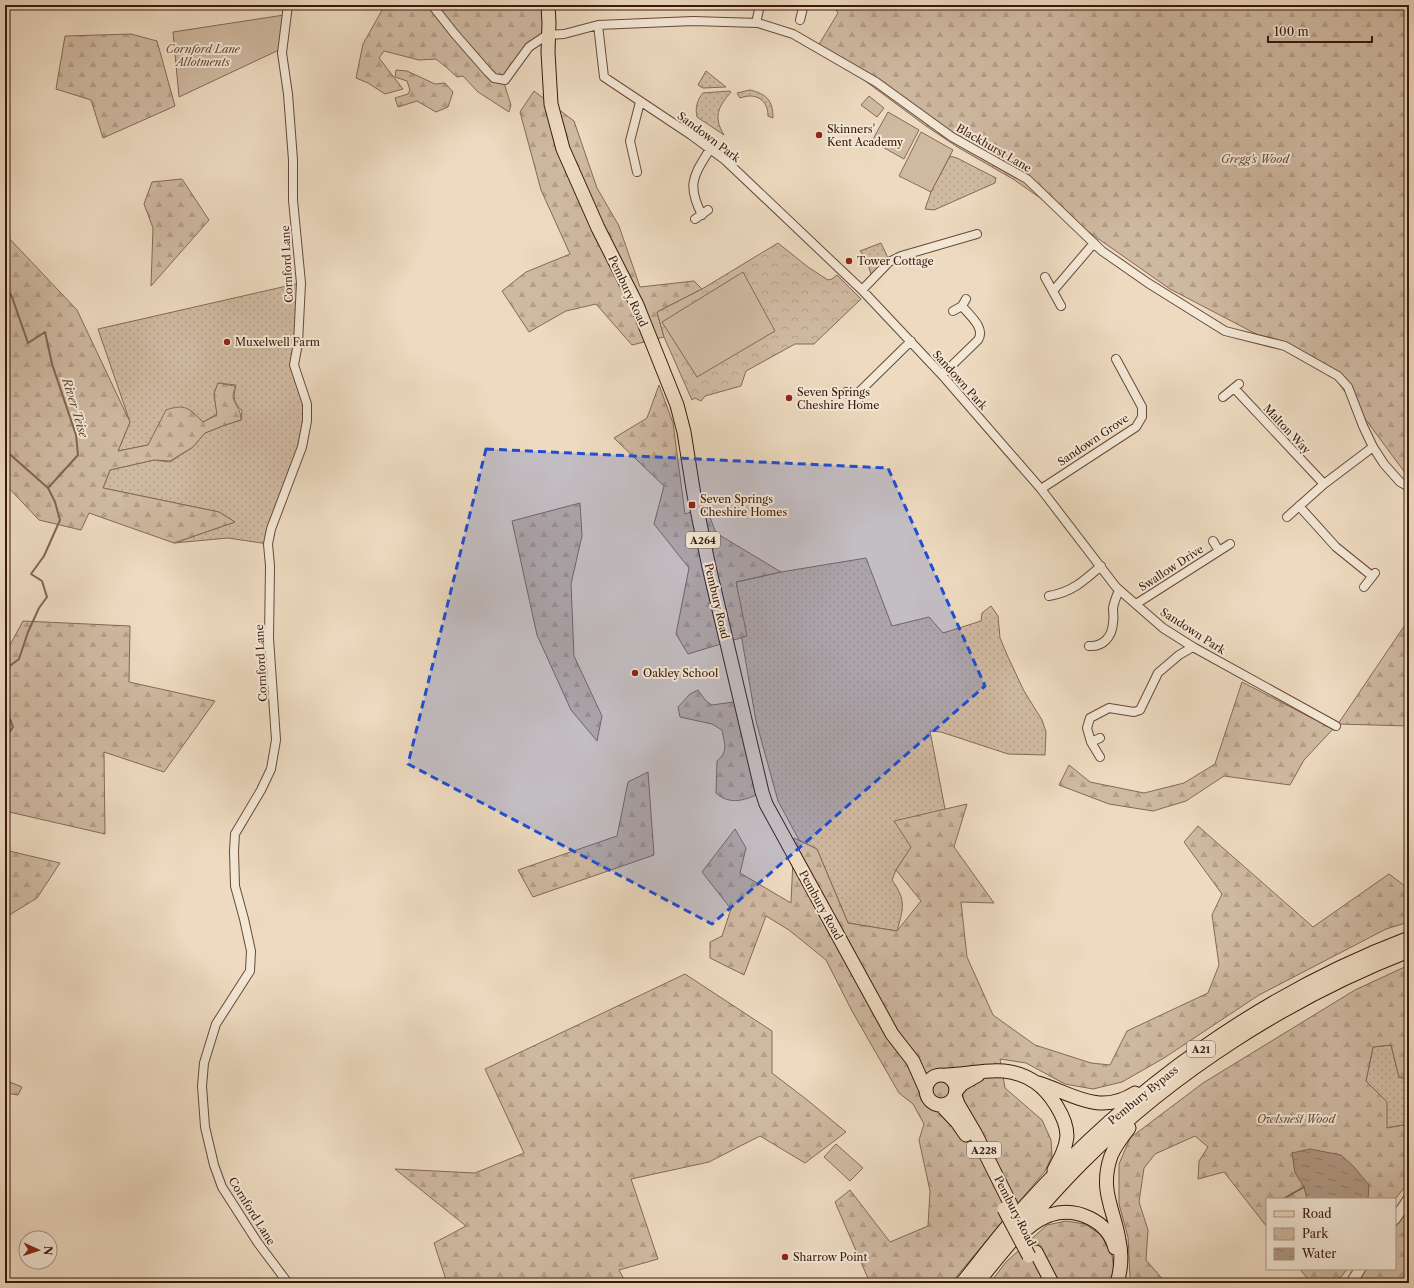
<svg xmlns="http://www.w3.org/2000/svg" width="1414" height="1288" viewBox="0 0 1414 1288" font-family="'Libre Caslon Text',serif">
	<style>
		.grass { fill: url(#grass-dots); stroke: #856956 }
		.forest { fill: url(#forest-firs); stroke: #856956 }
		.park { fill: url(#park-crowns); stroke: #856956 }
		.garden { fill: #cfb9a1; stroke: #856956 }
		.water { fill: url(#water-ripples); stroke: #816552 }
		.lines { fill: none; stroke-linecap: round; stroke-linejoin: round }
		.stream { stroke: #816552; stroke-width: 2 }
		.minor-casing { stroke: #684938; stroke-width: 10 }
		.tertiary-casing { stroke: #684938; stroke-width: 12 }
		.primary-casing { stroke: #3b190b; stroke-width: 15 }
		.trunk-casing { stroke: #3b190b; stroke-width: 15 }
		.minor { stroke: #f3e7d6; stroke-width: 8 }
		.tertiary { stroke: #f3e7d6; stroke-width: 10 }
		.primary { stroke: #eddac0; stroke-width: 13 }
		.trunk { stroke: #eddac0; stroke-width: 13 }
		.primary-bridge-casing { stroke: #3b190b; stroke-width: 15; stroke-linecap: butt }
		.primary-bridge { stroke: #eddac0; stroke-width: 13 }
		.marked { fill: #1d4ed8; fill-opacity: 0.2; stroke: #1d4ed8; stroke-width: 3; stroke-dasharray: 8 5; stroke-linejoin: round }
		.poi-dot { fill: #8f2418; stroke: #f3e7d6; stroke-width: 1.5 }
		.labels { text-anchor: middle; stroke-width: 4; stroke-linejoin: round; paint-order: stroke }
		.shield { fill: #f3e7d6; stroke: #725748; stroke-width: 1 }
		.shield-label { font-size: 10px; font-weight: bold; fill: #3b190b }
		.park-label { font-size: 11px; font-style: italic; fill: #674938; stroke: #f3e7d6 }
		.poi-label { font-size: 11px; fill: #3b190b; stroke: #f3e7d6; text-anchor: start }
		.street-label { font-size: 11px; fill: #3b190b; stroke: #f3e7d6 }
		.water-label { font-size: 12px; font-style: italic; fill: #644535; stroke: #f3e7d6 }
	</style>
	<defs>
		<pattern id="grass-dots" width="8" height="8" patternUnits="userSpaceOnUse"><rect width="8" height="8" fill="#cfb9a1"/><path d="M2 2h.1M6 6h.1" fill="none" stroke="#b39e89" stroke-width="1.8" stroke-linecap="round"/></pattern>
		<pattern id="forest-firs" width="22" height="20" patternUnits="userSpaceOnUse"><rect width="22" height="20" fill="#cfb9a1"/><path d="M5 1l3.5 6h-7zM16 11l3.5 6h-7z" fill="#b39e89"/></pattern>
		<pattern id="park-crowns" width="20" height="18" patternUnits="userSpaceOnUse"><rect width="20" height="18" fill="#cfb9a1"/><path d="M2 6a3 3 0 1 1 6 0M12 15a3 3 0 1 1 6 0" fill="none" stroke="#b39e89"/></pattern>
		<pattern id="water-ripples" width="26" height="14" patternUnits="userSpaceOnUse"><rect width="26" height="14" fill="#b09882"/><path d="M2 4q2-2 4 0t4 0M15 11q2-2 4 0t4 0" fill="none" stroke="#907b69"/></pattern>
	</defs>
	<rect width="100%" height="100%" fill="#eddac0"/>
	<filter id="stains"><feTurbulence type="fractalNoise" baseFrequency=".005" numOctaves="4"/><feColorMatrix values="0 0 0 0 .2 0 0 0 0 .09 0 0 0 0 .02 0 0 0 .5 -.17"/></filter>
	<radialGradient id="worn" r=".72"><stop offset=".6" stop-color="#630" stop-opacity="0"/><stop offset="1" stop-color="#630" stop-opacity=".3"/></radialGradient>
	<path class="grass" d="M706,71L726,87L703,88L698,85Z
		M750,90C767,94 773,101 773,118L768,116C768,100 756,92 740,98L737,93Z
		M730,91L731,92C718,107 713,117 724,135L697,117C695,108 697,100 703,93Z
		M950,156L957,158L996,178L995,183L934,210L925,209L931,192Z
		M881,243L888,258L871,274L866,258L860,251Z
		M300,283L294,365L299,382L307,421L268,544L228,538L174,543L235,522L219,512L103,488L110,470L154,460L170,462L193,447L205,433L225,425L241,420L242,411C233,401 233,398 236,385L218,383L214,394L217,414L203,422L190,410L148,445L118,451L130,422L98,329Z
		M866,558L892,626L929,617L943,633L981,621L982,613L991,606L998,616L1000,638L1008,657L1024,691L1042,720L1046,732L1045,755L1008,754L941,732L930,731L945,809L930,819L896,870L892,880C907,901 903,909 897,931L848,923L817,849L799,840L778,801L756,721L742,640L736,582L781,572Z
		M1391,1045L1399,1077L1409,1080V1124L1387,1128L1366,1081L1373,1047Z"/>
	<path class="forest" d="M385,5H543L546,29L503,80L511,105L509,112L478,92L463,76L457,77L446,67L436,59L419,60L384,51L379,58L403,89L385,94L368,83L356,78L363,44Z
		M832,5H1409V478L1331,373L1170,289L1013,179L959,148L926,126L818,46L838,13Z
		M131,34L157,41L175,106L103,138L91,100L56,89L65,36Z
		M396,70L407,71L435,84L445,83L453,92L448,107L436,112L417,101L398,107L395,98L408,94L410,90L407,81L395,77Z
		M534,91L574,121L597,188L619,226L640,287L694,281L702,289L657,312L664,337L632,345L596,304L566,311L529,332L502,291L526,272L570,254L541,190L520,112Z
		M182,179L209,220L151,286L153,228L144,204L152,182Z
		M5,234L77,310L130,422L118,451L148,445L166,410C186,403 189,409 203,422L217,415L214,394L218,383L235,386C235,389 233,393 233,396C234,405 241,408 241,420L225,425L205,433L193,447L170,461L154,460L110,470L103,488L219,512L235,522L174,543L89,513L81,530L39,520L5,484V318L9,315L5,307Z
		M659,385L673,423L685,514L706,507L716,533L781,572L736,582L747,636L688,654L676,634L689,568L654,524L664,486L614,438L647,418Z
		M580,503L582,536L571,584L574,656L602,716L597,741L571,710L537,635L512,521Z
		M1409,619V726L1338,724Z
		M23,621L130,626L129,682L215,701L164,772L104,752L105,834L5,811V654Z
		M1242,682L1333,729L1304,760L1290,785L1224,776L1186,801L1153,811L1109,804L1059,785L1069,765L1090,782L1144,793L1184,783L1215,764Z
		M698,690L706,701L712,705L741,701L762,792C747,800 730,806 716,793L717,761C729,751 724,743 722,730L712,724L680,717L678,707L690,694Z
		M648,772L654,855L533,897L518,870L617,836L628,782Z
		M967,804L954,847L994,903L961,902L967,957L993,1015L1035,1045L1091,1063L1110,1065L1127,1031L1208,993L1219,965L1212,915L1222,894L1184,842L1198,826L1313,927L1389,874L1409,889V922L1386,929L1259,995L1164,1058L1122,1082L1093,1089L1065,1084L1026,1063L1000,1059L1005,1088L1042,1120L1051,1140L1052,1156L1045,1171L951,1283H870L835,1202L850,1190L890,1242L928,1226L930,1191L919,1140L924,1124L913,1104L899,1093L852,1011L826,960L789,930L766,916L744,975L710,958V942L722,936L731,909L702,872L735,829L746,848L740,873L791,903L794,838L817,849L848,923L897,931L921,901L896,870L911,847L894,821Z
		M5,850L60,863L37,898L6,917L5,921Z
		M1409,965V1080L1399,1077L1391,1045L1373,1047L1366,1081L1387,1102V1128L1409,1124V1182L1395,1199H1267V1227L1224,1172L1198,1179L1199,1161L1208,1147L1195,1136L1155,1154L1144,1168L1139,1202L1148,1230L1146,1260L1166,1283H1128L1130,1278L1128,1237L1119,1204V1164L1130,1138L1203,1083L1355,990Z
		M685,974L772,1031V1073L806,1099L846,1132L805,1163L760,1136L709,1162L631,1179L658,1259L619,1270L626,1283H447L434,1243L466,1226L395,1169L475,1173L524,1153L485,1069Z
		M5,1080L22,1087L18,1095L5,1093Z
		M1409,1204V1283H1356L1366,1269H1395V1228Z
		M1066,1221L1085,1224L1101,1235L1112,1255L1114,1271L1109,1283H990L1006,1262L1047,1225Z
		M1300,1269H1347L1341,1277L1325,1283H1311Z"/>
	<path class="park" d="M778,243L808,267L828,280L832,279L837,275L861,299L814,344H795L746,371L741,386L705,396L701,401L695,398L692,400L664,337L657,312L702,289Z"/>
	<path class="garden" d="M284,15L281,49L179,97L173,32Z
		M869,96L884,108L877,117L861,105Z
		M888,112L919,130L904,159L872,141Z
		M921,132L953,150L931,192L899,176Z
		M743,272L775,331L697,377L662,322Z
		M836,1144L863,1168L850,1181L824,1157Z"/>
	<path class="water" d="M1310,1149L1341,1155L1354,1167L1369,1185L1368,1199H1307L1304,1187L1295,1173L1292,1153Z"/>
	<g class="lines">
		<path class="stream" d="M5,284L12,297L28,343L45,332L52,364L76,435L78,455L48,488
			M5,450L48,488L55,502L60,520L44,556L31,574L42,581L47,597L39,608L28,632L19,659L7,668L5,677
			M5,706L13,727L6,737L5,748
			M5,777L6,784L5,785
			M1283,1199L1304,1187
			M1403,1280L1409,1275"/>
		<g class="minor-casing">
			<path id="minor" d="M432,5L454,33L488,72L494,78L505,80L529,47L547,35L564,34L598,25L693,21L758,23L793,34L876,82L952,137L1027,179L1102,251L1148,283L1225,331L1285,346L1338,376L1348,387L1363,426L1373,447L1384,464L1400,482L1409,487
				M800,20L803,8L801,5
				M756,23L760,5
				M598,25L604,77L691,135L725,160L862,290L942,375L1041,489L1116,587L1163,628L1193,647L1336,726
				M637,172L630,141L640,102
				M702,215C686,184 694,175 710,149
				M695,219L708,210
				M1045,277L1061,306
				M862,290L889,262L901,256L977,234
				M1053,291L1094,243
				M962,306L966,299
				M942,375L978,340C986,328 969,315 962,306L953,311
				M1234,388L1324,484
				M846,392L853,398
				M1223,397L1239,384
				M860,405L853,398L911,341
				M1041,489L1136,427L1142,417V407L1116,359
				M1299,506L1336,547L1372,576
				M1287,517L1324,484L1373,447
				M1213,541L1219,551
				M1364,587L1375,573
				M1049,596C1072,592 1084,581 1101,566
				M1136,604L1230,544
				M1089,646C1103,647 1112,637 1113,623C1114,618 1113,613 1113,608C1114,602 1117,595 1119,590
				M1091,742L1100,738
				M1100,757L1091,742L1087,728L1090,718L1109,708L1134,712L1140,710L1158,673L1179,655L1193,647
				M288,1283L258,1243L222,1187L214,1165L205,1127L202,1086L204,1063L216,1024L250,971L251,951L244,919L235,886L234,851L235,834L261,790L271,769L276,740L269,638L270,566L268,544L271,529L302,447L307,421V404L294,365L298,343L301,283L293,200V160L288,94L282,53L288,5"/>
		</g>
		<g class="tertiary-casing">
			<path id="tertiary" d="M1395,1219L1409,1198
				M1351,1283L1360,1269"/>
		</g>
		<g class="primary-casing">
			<path id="primary" d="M548,5L549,23L548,52L551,104L563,149L598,228L637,305L677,405L684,432L694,495L709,567L762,792L766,804L892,1034L913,1061L925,1088
				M926 1090a15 15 0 1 1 30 0a15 15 0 1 1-30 0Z
				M955,1096L958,1104L975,1133L1011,1205
				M941,1105L957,1122L966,1135
				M1036,1252L1052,1283"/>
		</g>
		<g class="trunk-casing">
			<path id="trunk" d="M946,1075C965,1075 985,1069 1004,1071C1015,1072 1026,1076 1035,1082C1050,1092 1067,1118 1067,1136C1066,1148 1060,1159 1054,1170
				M1038,1083C1074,1094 1098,1116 1135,1093
				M956,1091L962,1084L978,1075
				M1028,1228C1035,1222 1042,1218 1050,1215C1076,1206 1108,1221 1115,1248
				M962,1283C983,1257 1003,1230 1025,1206C1130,1089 1261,994 1409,938
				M977,1283C1011,1241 1045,1200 1083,1162C1173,1072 1290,997 1409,951
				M1117,1283C1121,1270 1122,1254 1119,1240C1114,1209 1099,1190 1111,1156C1115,1146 1122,1137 1129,1128"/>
		</g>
		<use href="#minor" class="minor"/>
		<use href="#tertiary" class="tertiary"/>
		<use href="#primary" class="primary"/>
		<use href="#trunk" class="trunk"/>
		<g class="primary-bridge-casing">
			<path id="primary-bridge" d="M1004,1209L1029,1256"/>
		</g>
		<use href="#primary-bridge" class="primary-bridge"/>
	</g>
	<path class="marked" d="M486,449L888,468L985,686L712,924L408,764Z"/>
	<g class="poi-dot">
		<circle cx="819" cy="135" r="4"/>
		<circle cx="849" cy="261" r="4"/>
		<circle cx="227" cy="342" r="4"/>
		<circle cx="789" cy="398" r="4"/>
		<rect x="688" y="501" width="8" height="8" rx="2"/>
		<circle cx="635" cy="673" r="4"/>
		<circle cx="785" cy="1257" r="4"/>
	</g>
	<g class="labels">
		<g class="shield">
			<rect x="686" y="532" width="34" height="16" rx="3"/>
			<rect x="1187" y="1041" width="28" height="16" rx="3"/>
			<rect x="967" y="1142" width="34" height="16" rx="3"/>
		</g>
		<g class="shield-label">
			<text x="703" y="544">A264</text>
			<text x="1201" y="1053">A21</text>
			<text x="984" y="1154">A228</text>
		</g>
		<g class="park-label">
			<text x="203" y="53">Cornford Lane<tspan x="203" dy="13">Allotments</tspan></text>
			<text x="1255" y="163">Gregg's Wood</text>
			<text x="1296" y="1123">Owlsnest Wood</text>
		</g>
		<g class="poi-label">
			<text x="827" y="133">Skinners'<tspan x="827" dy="13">Kent Academy</tspan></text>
			<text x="857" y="265">Tower Cottage</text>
			<text x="235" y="346">Muxelwell Farm</text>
			<text x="797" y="396">Seven Springs<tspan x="797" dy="13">Cheshire Home</tspan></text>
			<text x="700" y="503">Seven Springs<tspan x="700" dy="13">Cheshire Homes</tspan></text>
			<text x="643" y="677">Oakley School</text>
			<text x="793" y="1261">Sharrow Point</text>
		</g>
		<g class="street-label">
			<text transform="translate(709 137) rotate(37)" y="4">Sandown Park</text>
			<text transform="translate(994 148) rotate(30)" y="4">Blackhurst Lane</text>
			<text transform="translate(287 264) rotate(-93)" y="4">Cornford Lane</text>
			<text transform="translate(628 291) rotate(65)" y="4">Pembury Road</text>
			<text transform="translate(960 380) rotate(48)" y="4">Sandown Park</text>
			<text transform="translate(1287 429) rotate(47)" y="4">Malton Way</text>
			<text transform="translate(1093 440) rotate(-34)" y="4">Sandown Grove</text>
			<text transform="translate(1171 568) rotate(-33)" y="4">Swallow Drive</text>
			<text transform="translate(717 601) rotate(77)" y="4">Pembury Road</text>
			<text transform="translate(1193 631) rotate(33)" y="4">Sandown Park</text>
			<text transform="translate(261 663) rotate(-93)" y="4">Cornford Lane</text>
			<text transform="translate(821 905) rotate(61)" y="4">Pembury Road</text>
			<text transform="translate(1143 1095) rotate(-39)" y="4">Pembury Bypass</text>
			<text transform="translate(252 1211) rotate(58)" y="4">Cornford Lane</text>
			<text transform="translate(1015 1211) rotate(63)" y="4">Pembury Road</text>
		</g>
		<g class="water-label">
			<text transform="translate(75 408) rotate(73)" y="4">River Teise</text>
		</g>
	</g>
	<rect width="1414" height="1288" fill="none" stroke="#eddac0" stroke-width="20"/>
	<rect x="6" y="6" width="1402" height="1276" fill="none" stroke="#3b190b" stroke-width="2"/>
	<rect x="10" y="10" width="1394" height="1268" fill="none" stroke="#3b190b"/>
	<rect x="1266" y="1198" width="130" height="72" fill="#f3e7d6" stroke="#a99585"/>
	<rect x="1274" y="1211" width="20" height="6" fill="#eddac0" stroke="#a99585"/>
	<text x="1302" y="1218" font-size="12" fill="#3b190b">Road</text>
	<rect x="1274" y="1228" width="20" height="12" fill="url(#park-crowns)" stroke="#a99585"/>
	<text x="1302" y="1238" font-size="12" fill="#3b190b">Park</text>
	<rect x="1274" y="1248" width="20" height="12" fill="url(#water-ripples)" stroke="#a99585"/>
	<text x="1302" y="1258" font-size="12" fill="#3b190b">Water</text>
	<g transform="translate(38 1250) rotate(93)"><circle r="19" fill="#f3e7d6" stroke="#a99585"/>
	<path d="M0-3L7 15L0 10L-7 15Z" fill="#8f2418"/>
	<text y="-6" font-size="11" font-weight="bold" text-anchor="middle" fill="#3b190b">N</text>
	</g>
	<path d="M1268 36v6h104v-6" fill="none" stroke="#3b190b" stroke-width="2"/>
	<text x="1274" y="36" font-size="12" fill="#3b190b" stroke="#f3e7d6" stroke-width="3" paint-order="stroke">100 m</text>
	<rect width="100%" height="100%" filter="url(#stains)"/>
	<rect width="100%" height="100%" fill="url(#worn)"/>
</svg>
